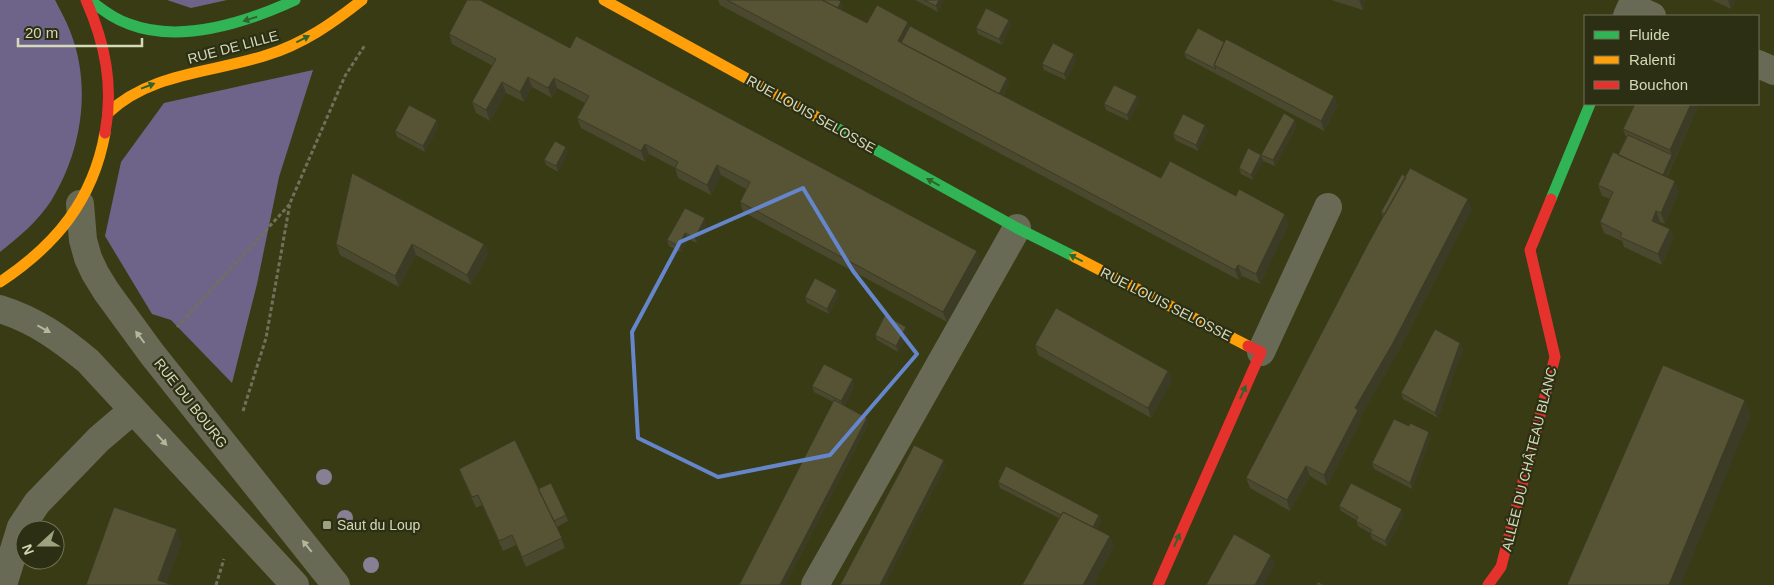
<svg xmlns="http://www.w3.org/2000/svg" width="1774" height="585" viewBox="0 0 1774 585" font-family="Arial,sans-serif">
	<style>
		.green { fill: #6e648a }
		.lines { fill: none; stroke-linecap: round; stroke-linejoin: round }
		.path { stroke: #6e715c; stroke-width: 3; stroke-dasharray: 4 2.5; stroke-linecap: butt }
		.street { stroke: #686a55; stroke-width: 28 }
		.fast { stroke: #30b455; stroke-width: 11 }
		.slow { stroke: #ff9f0a; stroke-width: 11 }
		.jam { stroke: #e5322d; stroke-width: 11 }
		.tree { fill: #877f94 }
		.wall { fill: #4a482e }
		.shaded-wall { fill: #3c3b25 }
		.building { fill: #565435; stroke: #3c3b25 }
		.oneway { fill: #2e642e }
		.oneway2 { fill: #b4b89b }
		.marked { fill: none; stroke: #6686cc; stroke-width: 4; stroke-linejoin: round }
		.poi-dot { fill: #9da27f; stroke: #2c2f14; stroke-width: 2 }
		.labels { text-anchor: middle; stroke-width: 4.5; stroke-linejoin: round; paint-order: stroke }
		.street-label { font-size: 14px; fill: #d4dab9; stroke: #2c2f14 }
		.poi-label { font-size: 14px; fill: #d4dab9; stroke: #2c2f14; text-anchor: start }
	</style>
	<rect width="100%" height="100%" fill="#383b13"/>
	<path class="green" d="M0,0H55C60,10 66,20 70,31C92,86 82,151 51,201C38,221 19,237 0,252Z
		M167,0H227L191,8Z
		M313,70L279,177L257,284L232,383L171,320L152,314L105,236L121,162L164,103Z"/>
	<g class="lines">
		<path class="path" d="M177,327L290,204
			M243,411L266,338L290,203L345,76L365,45
			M216,585L224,559"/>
		<path class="street" d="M1627,16L1631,7L1652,16
			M1758,64L1774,71
			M80,204L83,240L88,258L95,273L106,291L152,354L336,585
			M0,309C35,320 60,338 88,361L295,585
			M1261,352L1328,207
			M3,585L21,527L37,503L99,439L133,410
			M815,585L1017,228"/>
		<path class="fast" d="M90,0C102,10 114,19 129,24C181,44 247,22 295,0
			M815,116L1017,228L1075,257
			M1551,199L1590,104"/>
		<path class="slow" d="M604,0L815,116
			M108,113C151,72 213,73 267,55C303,44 333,23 362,0
			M1075,257L1248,346
			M0,282C56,245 93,200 105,133"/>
		<path class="jam" d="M86,0C105,43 114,86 105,133
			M1158,585L1261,352L1248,346
			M1488,585L1501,567L1555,357L1530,250L1551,199"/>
	</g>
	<g class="tree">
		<circle cx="324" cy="477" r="8"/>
		<circle cx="345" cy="518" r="8"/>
		<circle cx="371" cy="565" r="8"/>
	</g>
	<path class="wall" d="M718,0H838L843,7L841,10L867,23L910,26L1007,78L1009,84L1003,96L1161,178L1236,196L1289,224L1260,284L1242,276L1239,280L720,5Z
		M915,0H944L938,12Z
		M1331,0H1366L1363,10Z
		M1712,0H1735L1731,9Z
		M1009,20L1011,26L1002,45L978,34L976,28Z
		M449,34L570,48L977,251L980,262L947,322L743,212L740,202L746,189L721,175L711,195L678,178L675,168L649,154L645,162L581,128L577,118L585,103L557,88L552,98L532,87L524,102L506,93L490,121L476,113L472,102L493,66L452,44Z
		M1224,42L1334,96L1338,106L1324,131L1186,58L1184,53Z
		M1074,54L1076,60L1066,80L1044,70L1042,64Z
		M1137,96L1139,102L1129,121L1106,110L1104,104Z
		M1699,104L1667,177L1679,191L1665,224L1660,222L1659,224L1670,229L1673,239L1662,265L1624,247L1622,241L1604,233L1600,222L1610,199L1602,196L1598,185L1618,155L1626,137L1623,129Z
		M1205,125L1208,131L1198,151L1175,140L1173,134Z
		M439,126L425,152L397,137L395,131Z
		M1297,126L1275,166L1263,161L1253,180L1241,174L1239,168L1261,155Z
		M566,147L568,152L558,172L546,165L544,160Z
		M1472,209L1397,354L1360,417L1361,420L1327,486L1310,476L1290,511L1250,488L1246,478L1383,217L1381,212Z
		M707,224L697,243L688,239L681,252L669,246L667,240Z
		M336,244H484L488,254L471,285L416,255L399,287L340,255Z
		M837,290L839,296L829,314L807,303L805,297Z
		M909,333L898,352L877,340L875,335Z
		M1035,345L1168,371L1172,381L1151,418L1038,355Z
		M1463,349L1438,418L1403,399L1401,393Z
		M855,385L844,406L869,423L785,585H739L833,402L814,392L812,386Z
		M1431,437L1412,489L1374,469L1372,463Z
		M459,469L538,489L566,515L568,521L557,527L565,548L526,567L516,545L503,551L482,505L476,508L463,479Z
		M998,482L1099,515L1101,521L1097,529L1110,536L1114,547L1093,585H1022L1059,518L1000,488Z
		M1339,506L1404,515L1387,547L1372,539L1370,533L1358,526L1356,520L1341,511Z"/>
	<path class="shaded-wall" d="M939,0H944L938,12L936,6Z
		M1359,0H1366L1363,10Z
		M1728,0H1735L1731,9Z
		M841,1L843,7L838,17L836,11Z
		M1009,20L1011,26L1002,45L999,39Z
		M908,22L912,32L904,48L898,41Z
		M1074,54L1076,60L1066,80L1064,74Z
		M528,77L532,87L524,102L520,92Z
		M554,78L557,88L552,98L548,88Z
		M1007,78L1009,84L999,102L997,97Z
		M502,82L506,93L490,121L486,110Z
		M1137,96L1139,102L1129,121L1127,115Z
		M1334,96L1338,106L1324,131L1321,121Z
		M1691,104H1699L1663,184L1661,178L1672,155L1670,150Z
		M437,120L439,126L425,152L423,146Z
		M1295,120L1297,126L1275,166L1273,160Z
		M1205,125L1208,131L1198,151L1196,145Z
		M645,144L649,154L645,162L641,151Z
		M566,147L568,152L558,172L556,166Z
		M1261,155L1263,161L1253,180L1251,175Z
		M717,165L721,175L711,195L707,185Z
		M1675,181L1679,191L1665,224L1661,213Z
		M1468,199L1472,209L1397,354L1360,417L1361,420L1327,486L1324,475L1355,408Z
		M1656,211L1660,222L1656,232L1652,221Z
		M1285,214L1289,224L1260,284L1256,274Z
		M705,218L707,224L697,243L695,238Z
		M1670,229L1673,239L1662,265L1658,254Z
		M685,233L688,239L681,252L679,246Z
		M412,244L416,255L399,287L395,276Z
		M484,244L488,254L471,285L467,275Z
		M977,251L980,262L947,322L943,312Z
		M1238,265L1242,276L1239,280L1235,270Z
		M837,290L839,296L829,314L827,309Z
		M906,327L909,333L898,352L896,346Z
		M1460,343L1463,349L1438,418L1435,413Z
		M1168,371L1172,381L1151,418L1148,408Z
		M853,379L855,385L843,407L841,401Z
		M1745,400L1751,416L1681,585H1669Z
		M867,418L869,423L785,585H780Z
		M1429,432L1431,437L1412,489L1410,483Z
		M944,460L946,466L885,585H880Z
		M1306,466L1310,476L1290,511L1287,500Z
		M1402,509L1404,515L1387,547L1385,541Z
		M1099,515L1101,521L1093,536L1091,530Z
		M177,529L182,543L166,585L158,580Z
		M1110,536L1114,547L1093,585H1083Z
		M1271,555L1275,565L1264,585H1255Z"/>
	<path class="building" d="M467,0H480L570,48L576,36L977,251L943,312L740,202L750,182L717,165L707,185L675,168L678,162L645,144L641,151L577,118L589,96L554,78L548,88L528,77L520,92L502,82L486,110L472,102L496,59L449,34Z
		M727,0H822L867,23L877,5L908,22L898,41L1161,178L1170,161L1236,196L1239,189L1285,214L1256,274L1238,265L1235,270Z
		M822,0H838L841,1L838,8Z
		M924,0H939L936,6Z
		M986,8L1009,20L999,39L976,28Z
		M910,26L1007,78L999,94L901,43Z
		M1198,28L1224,42L1214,65L1216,69L1184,53Z
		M1226,39L1334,96L1321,121L1214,65Z
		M1053,43L1074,54L1064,74L1042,64Z
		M1114,85L1137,96L1127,115L1104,104Z
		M1635,104H1691L1670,150L1623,129Z
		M409,105L437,120L423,146L395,131Z
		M1284,113L1295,120L1273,160L1261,155Z
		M1183,114L1205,125L1196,145L1173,134Z
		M1628,135L1672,155L1663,175L1618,155Z
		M555,141L566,147L556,166L544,160Z
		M1248,148L1261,155L1251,175L1239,168Z
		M1613,152L1675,181L1661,213L1656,211L1652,221L1670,229L1658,254L1620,237L1622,233L1600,222L1613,192L1598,185Z
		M1410,168L1468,199L1393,343L1355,408L1358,410L1324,475L1306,466L1287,500L1246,478L1368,244Z
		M352,173L484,244L467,275L412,244L395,276L336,244Z
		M1402,174L1406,177L1385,214L1381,212Z
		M685,208L705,218L695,238L685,233L679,246L667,240Z
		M815,278L837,290L827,309L805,297Z
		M1056,308L1168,371L1148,408L1035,345Z
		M885,315L906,327L896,346L875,335Z
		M1435,329L1460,343L1435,413L1401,393Z
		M824,364L853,379L841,401L812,386Z
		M1663,365L1745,400L1669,585H1567Z
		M834,400L867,418L780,585H739Z
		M1394,419L1409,426L1410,423L1429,432L1410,483L1372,463Z
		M515,440L562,538L522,557L512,535L499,541L478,495L472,497L459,469Z
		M914,445L944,460L880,585H840Z
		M1006,466L1099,515L1093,527L1063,512L1061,515L998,482Z
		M551,483L566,515L554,521L538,489Z
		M1351,483L1402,509L1385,541L1370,533L1372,530L1356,521L1358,517L1339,506Z
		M114,507L177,529L158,580L172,585H86Z
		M1063,512L1110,536L1083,585H1022Z
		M1234,534L1271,555L1255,585H1206Z
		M1318,582L1324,585H1316Z"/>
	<defs><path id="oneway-solid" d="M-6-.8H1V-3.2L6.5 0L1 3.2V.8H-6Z" transform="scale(1.25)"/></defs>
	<g class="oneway">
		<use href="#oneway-solid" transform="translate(250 19) rotate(162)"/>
		<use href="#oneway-solid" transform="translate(303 39) rotate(-27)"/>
		<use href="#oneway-solid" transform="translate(148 86) rotate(-21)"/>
		<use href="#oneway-solid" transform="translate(933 182) rotate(-151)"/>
		<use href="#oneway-solid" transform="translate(1076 258) rotate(-153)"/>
		<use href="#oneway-solid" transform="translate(1243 392) rotate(-66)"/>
		<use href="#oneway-solid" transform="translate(1177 540) rotate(-66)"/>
	</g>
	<g class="oneway2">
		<use href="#oneway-solid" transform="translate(44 329) rotate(29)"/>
		<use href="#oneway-solid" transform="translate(140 337) rotate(-127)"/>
		<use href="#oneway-solid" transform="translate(162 440) rotate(47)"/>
		<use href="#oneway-solid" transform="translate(307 546) rotate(-129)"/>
	</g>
	<path class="marked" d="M803,188L853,271L917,354L830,455L718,477L638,438L632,332L680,242Z"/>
	<rect class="poi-dot" x="322" y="520" width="10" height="10" rx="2.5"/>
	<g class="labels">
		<g class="street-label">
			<text transform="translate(233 47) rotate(-15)" y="5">RUE DE LILLE</text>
			<text transform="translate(811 114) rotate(29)" y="5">RUE LOUIS SELOSSE</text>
			<text transform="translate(1166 304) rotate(27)" y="5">RUE LOUIS SELOSSE</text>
			<text transform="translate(191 403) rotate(52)" y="5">RUE DU BOURG</text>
			<text transform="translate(1529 459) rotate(-76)" y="5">ALLÉE DU CHÂTEAU BLANC</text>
		</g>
		<g class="poi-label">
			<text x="337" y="530">Saut du Loup</text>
		</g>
	</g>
	<rect x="1584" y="15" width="175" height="90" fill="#2c2f14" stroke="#6f7356"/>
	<rect x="1594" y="31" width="25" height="8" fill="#30b455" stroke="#6f7356"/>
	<text x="1629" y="40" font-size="15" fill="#d4dab9">Fluide</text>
	<rect x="1594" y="56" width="25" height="8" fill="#ff9f0a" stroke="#6f7356"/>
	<text x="1629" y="65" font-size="15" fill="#d4dab9">Ralenti</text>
	<rect x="1594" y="81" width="25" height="8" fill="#e5322d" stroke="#6f7356"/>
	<text x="1629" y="90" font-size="15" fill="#d4dab9">Bouchon</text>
	<g transform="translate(40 545) rotate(249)"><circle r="24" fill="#2c2f14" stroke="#6f7356"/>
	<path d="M0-4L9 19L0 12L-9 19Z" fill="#9da27f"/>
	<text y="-8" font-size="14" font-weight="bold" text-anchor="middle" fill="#d4dab9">N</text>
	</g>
	<path d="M18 38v8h124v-8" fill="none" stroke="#d4dab9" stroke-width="2.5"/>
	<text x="25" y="38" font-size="15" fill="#d4dab9" stroke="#2c2f14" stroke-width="4" paint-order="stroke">20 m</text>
</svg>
